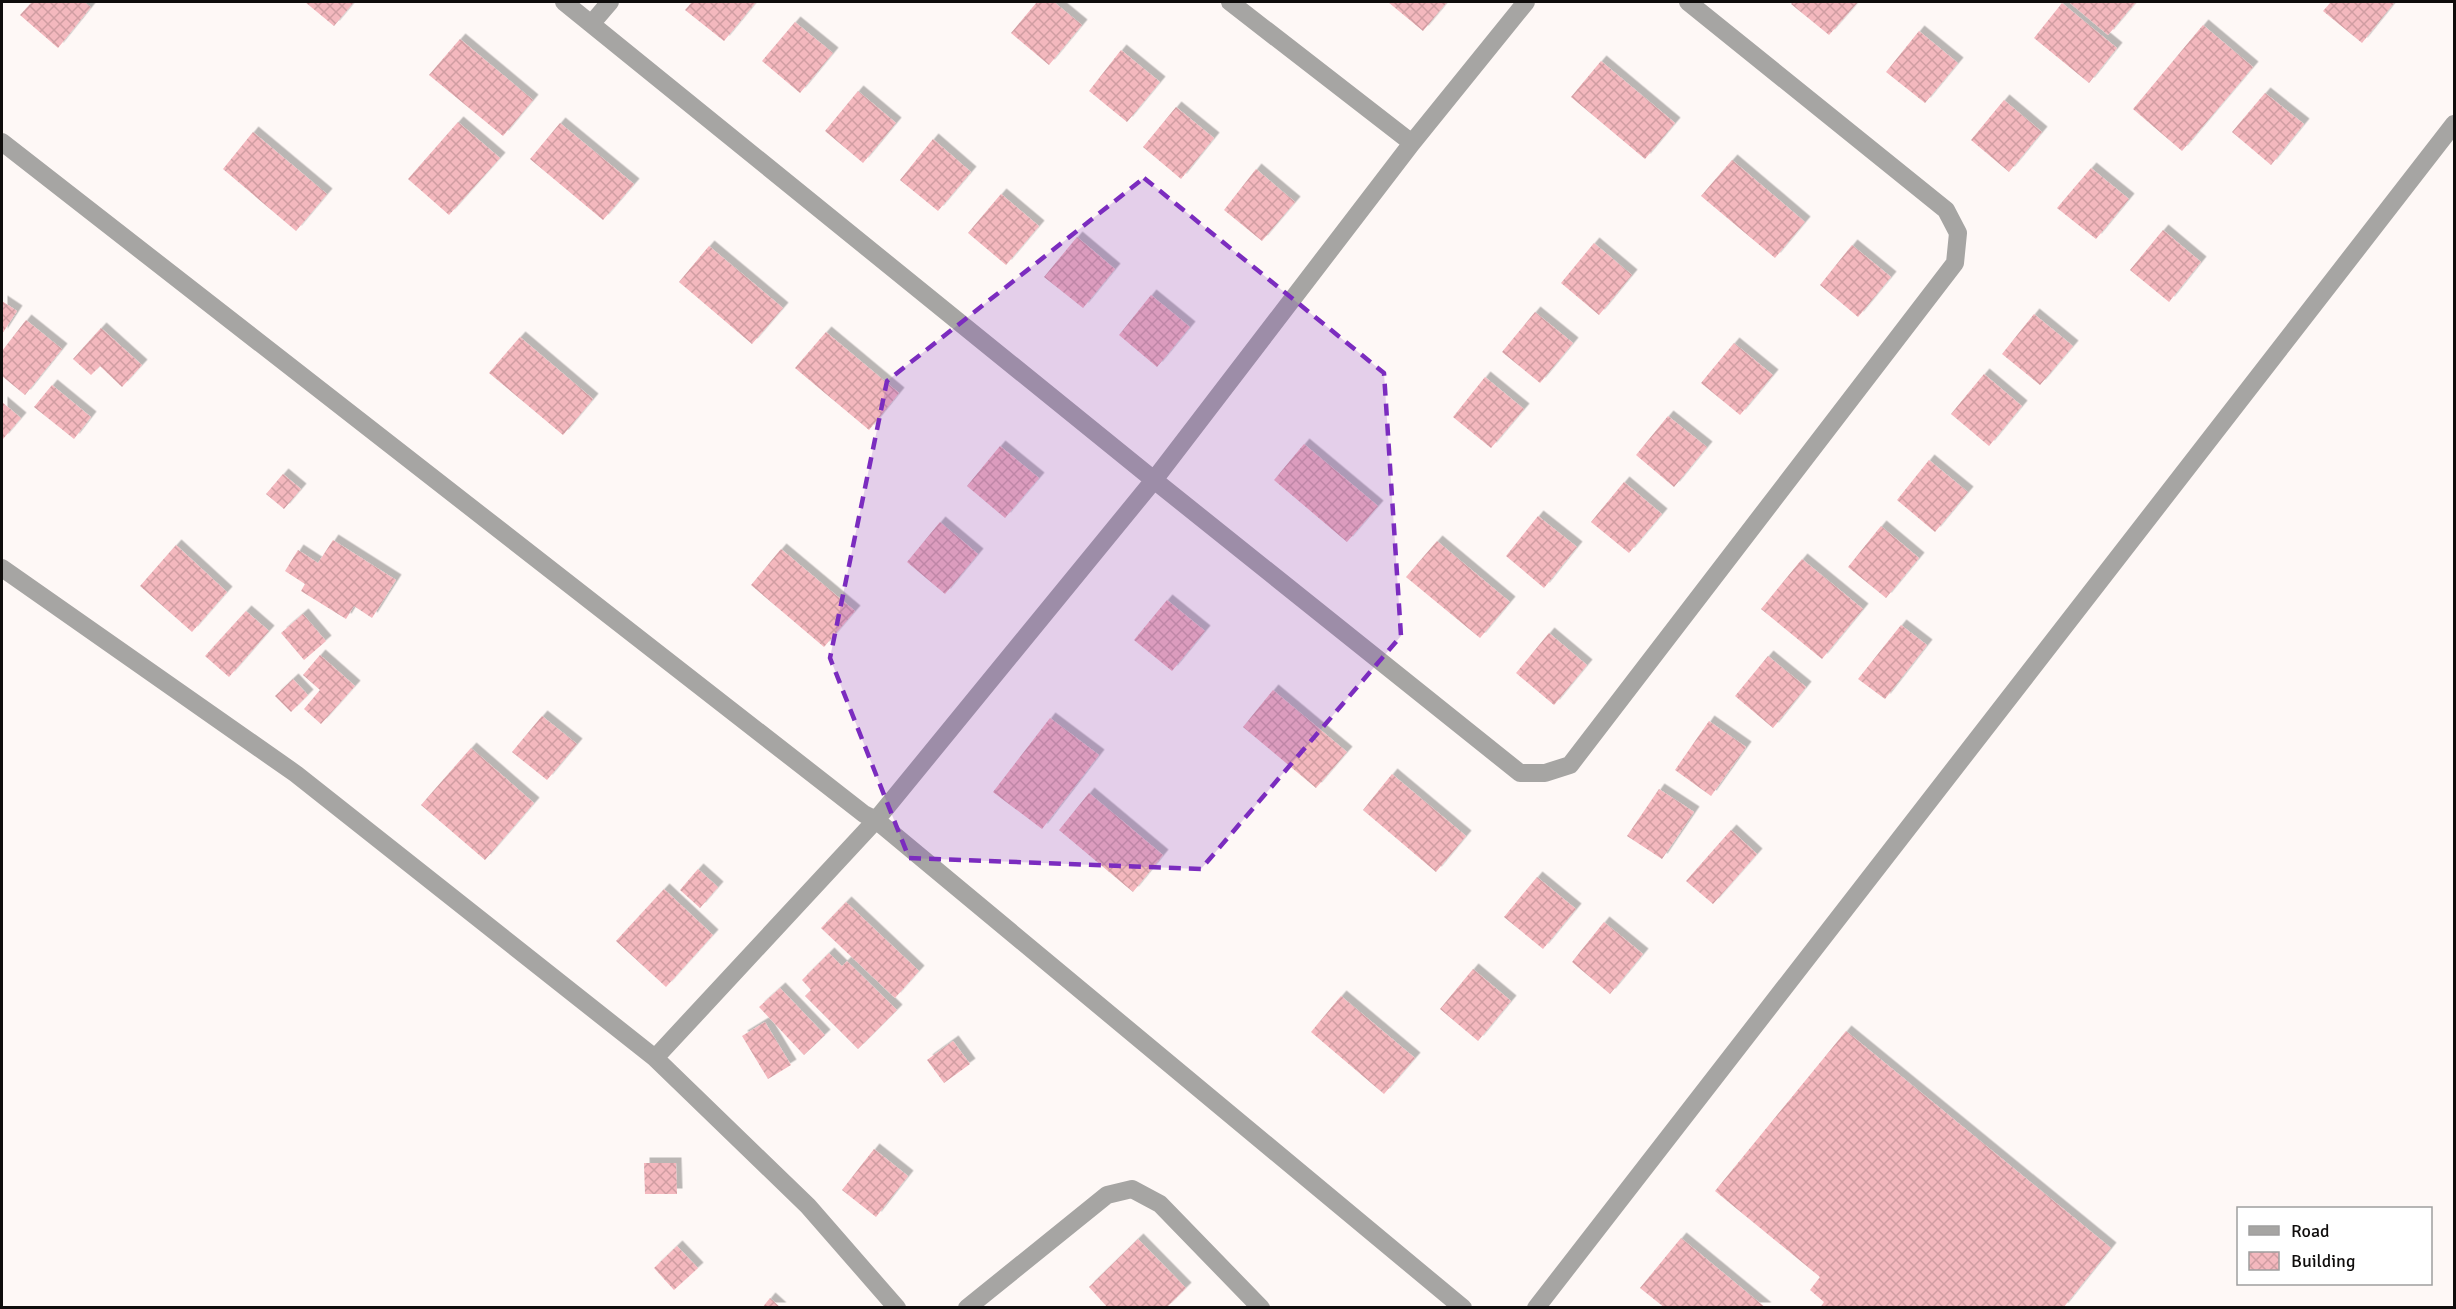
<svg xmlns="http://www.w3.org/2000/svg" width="2456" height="1309" viewBox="0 0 2456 1309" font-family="Signika,sans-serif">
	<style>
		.building { fill: url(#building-cross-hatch); filter: url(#shadow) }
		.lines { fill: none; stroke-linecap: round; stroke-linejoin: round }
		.minor { stroke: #a6a5a3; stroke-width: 18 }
		.marked { fill: #7b2cbf; fill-opacity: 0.2; stroke: #7b2cbf; stroke-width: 4.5; stroke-dasharray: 12 8; stroke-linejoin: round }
	</style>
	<defs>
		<pattern id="building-cross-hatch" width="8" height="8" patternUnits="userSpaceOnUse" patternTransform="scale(1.5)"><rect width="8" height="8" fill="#f4b8be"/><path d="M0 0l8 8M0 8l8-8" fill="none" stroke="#d09da2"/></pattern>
		<filter id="shadow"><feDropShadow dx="5.5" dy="-5.5" stdDeviation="0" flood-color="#0004"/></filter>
	</defs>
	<rect width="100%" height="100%" fill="#fef8f6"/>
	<path class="building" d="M32,2H84L91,7L58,48L20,15Z
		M305,2H354L334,26Z
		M692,2H756L724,41L685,10Z
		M1037,2H1054L1082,25L1049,65L1011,33Z
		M1388,2H1447L1423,31Z
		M1793,2H1858L1829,35L1791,4Z
		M2071,2H2136L2108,35L2070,3Z
		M2331,2H2393L2394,3L2362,43L2323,11Z
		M2062,3L2117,48L2089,83L2034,38Z
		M795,22L833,53L800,93L762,61Z
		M2203,25L2253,67L2182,151L2133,109Z
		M1919,31L1958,63L1925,103L1886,72Z
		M460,39L533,100L503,136L429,75Z
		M1121,50L1160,82L1127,122L1089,91Z
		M1601,61L1675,123L1645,159L1571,97Z
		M858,91L896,123L863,163L825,131Z
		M2265,93L2304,124L2271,165L2232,132Z
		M2004,100L2042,132L2009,172L1971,140Z
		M1176,107L1214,138L1181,179L1143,147Z
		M458,122L500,158L449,215L408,179Z
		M560,123L634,184L603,220L530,159Z
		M253,132L327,194L296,231L223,169Z
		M933,139L971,172L938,211L900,180Z
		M1732,160L1805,222L1775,258L1701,196Z
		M2091,168L2129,199L2096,239L2057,208Z
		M1256,169L1295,202L1262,241L1224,210Z
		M1001,194L1039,226L1006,265L968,233Z
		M2163,230L2201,262L2169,302L2130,270Z
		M1077,237L1115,269L1083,308L1044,277Z
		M1594,243L1632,275L1599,315L1561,283Z
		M1852,245L1891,277L1858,317L1820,285Z
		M709,246L783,308L752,344L679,282Z
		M1151,295L1190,327L1157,367L1119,335Z
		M2,301L17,311L2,334Z
		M1535,312L1573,343L1540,383L1502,352Z
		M2034,314L2073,346L2040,385L2002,354Z
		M26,320L62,349L25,395L2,376V351Z
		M101,328L142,365L122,387L100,366L91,375L73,359Z
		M826,332L899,393L869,430L795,368Z
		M520,337L593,399L563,435L489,373Z
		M1734,343L1773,375L1740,415L1701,383Z
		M1984,374L2022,406L1989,446L1951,414Z
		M1485,377L1524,409L1491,448L1453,417Z
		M52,385L91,417L74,439L34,407Z
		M2,402L21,418L3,439L2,438Z
		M1668,416L1707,447L1674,487L1636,455Z
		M1304,444L1378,506L1347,542L1274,480Z
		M1000,446L1039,478L1005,518L967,486Z
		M1929,460L1968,492L1935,532L1897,500Z
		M283,474L301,489L284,509L266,494Z
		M1624,482L1662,514L1629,553L1591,522Z
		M1538,516L1577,547L1544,588L1506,556Z
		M940,522L978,554L945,594L907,562Z
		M1881,526L1919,558L1886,598L1848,567Z
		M333,540L396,580L372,618L354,606L346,619L301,591L305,584L285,571L298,550L318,563Z
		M1437,541L1510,602L1480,638L1406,577Z
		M176,545L227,592L192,632L140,586Z
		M781,549L855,611L824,647L751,585Z
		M1802,559L1863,609L1822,659L1761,609Z
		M1167,600L1205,631L1172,671L1134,640Z
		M246,611L269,631L229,677L205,656Z
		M303,614L326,641L304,660L281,633Z
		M1901,625L1927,645L1885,699L1858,679Z
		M1549,633L1587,665L1554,705L1516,673Z
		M320,655L355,686L321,724L304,709L320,690L303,675Z
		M1768,656L1806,687L1773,728L1735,696Z
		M293,679L308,695L291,712L275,696Z
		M1273,690L1347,752L1316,788L1243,727Z
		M542,716L577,744L547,780L512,752Z
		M1050,718L1099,755L1042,829L993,792Z
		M1709,721L1746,747L1711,796L1675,770Z
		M471,748L534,803L485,860L421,805Z
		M1392,774L1466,836L1436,872L1363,810Z
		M1659,789L1694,812L1662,859L1627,836Z
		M1089,793L1163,855L1133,892L1059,830Z
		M1731,830L1757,854L1713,904L1686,881Z
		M698,869L718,887L700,908L680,890Z
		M1537,877L1576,909L1543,949L1504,917Z
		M664,889L713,935L666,987L616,941Z
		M846,902L919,971L895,998L821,928Z
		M1604,922L1643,954L1610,994L1572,962Z
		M829,953L842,966L847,961L897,1010L858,1049L805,996L811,990L802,980Z
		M1473,969L1511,1001L1478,1041L1440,1009Z
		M780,988L825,1035L804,1055L759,1007Z
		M1341,996L1415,1058L1384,1094L1311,1032Z
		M765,1022L791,1065L768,1079L742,1036Z
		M1846,1031L2111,1248L2063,1308H1820L1824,1302L1810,1290L1820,1277L1715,1191Z
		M953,1041L970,1064L944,1083L927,1060Z
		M874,1149L908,1176L876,1217L842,1190Z
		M644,1163H676L677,1194H645Z
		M1681,1238L1766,1308H1665L1640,1288Z
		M1138,1239L1186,1288L1166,1308H1108L1089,1287Z
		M677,1246L698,1268L674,1290L654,1268Z
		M770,1298L781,1308H762Z"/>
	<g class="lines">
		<path class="minor" d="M564,2L1154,480L1520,773H1545L1570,765L1955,263L1958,233L1946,210L1688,2
			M1230,2L1412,143
			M592,23L610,2
			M2,142L864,814L876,820L1463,1308
			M2,568L296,774L655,1058L808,1206L897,1308
			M655,1058L876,820L1154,480L1412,143L1526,2
			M967,1308L1107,1195L1132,1189L1160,1204L1261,1308
			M1536,1308L2454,124"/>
	</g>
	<path class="marked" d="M1144,178L1384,373L1401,636L1201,869L909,858L830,658L887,381Z"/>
	<rect width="2456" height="1309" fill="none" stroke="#0f0d0c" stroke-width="6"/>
	<rect x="2237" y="1207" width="195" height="78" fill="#ffffff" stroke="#9f9e9e" stroke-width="1.5"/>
	<rect x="2249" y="1226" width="30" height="9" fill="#a6a5a3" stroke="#9f9e9e" stroke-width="1.5"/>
	<text x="2291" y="1237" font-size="18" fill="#0f0d0c">Road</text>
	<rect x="2249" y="1252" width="30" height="18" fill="url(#building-cross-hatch)" stroke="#9f9e9e" stroke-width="1.5"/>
	<text x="2291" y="1267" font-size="18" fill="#0f0d0c">Building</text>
</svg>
